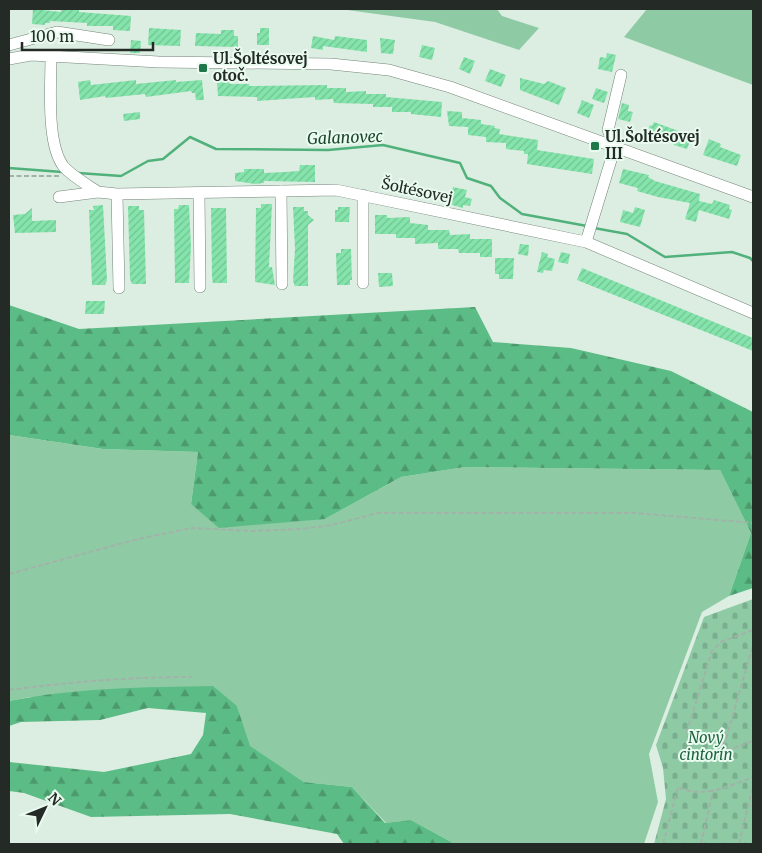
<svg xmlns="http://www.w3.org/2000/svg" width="762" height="853" viewBox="0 0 762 853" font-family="Merriweather,serif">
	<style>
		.grass { fill: #8ecba5 }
		.forest { fill: url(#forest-firs) }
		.cemetery { fill: url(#cemetery-stones) }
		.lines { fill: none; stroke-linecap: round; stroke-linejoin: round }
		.stream { stroke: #51b17b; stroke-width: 2.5 }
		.building { fill: url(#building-hatch) }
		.minor-casing { stroke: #748479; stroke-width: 12 }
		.path { stroke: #a3b2a8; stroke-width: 2; stroke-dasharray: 5 2.5; stroke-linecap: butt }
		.minor { stroke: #fff; stroke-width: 11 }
		.poi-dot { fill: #1e7649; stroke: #e9fbef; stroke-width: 2 }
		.labels { text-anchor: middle; stroke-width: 4; stroke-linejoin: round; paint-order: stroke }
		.poi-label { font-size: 15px; font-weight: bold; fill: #242b26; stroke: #e9fbef; text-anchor: start }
		.street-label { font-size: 15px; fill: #242b26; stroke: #e9fbef }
		.park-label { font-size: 15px; font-style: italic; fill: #1d633e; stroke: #e9fbef }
		.water-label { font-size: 16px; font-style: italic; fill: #1e462f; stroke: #e9fbef }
	</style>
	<defs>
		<pattern id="forest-firs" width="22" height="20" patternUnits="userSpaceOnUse" patternTransform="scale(1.25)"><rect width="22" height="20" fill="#5cbc85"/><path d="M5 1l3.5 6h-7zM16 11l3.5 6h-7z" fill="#4c996d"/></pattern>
		<pattern id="cemetery-stones" width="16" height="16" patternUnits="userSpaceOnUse" patternTransform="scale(1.25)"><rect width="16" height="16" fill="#8ecba5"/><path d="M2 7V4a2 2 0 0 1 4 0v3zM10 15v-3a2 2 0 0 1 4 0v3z" fill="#7aae8e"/></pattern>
		<pattern id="building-hatch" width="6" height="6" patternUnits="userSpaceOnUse" patternTransform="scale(1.25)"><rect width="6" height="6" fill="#84e4ab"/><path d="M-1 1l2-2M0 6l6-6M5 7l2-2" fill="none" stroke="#72c493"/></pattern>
	</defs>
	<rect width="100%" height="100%" fill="#dceee2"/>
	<path class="grass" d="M340,9H497L502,16L539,28L519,50L435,22Z
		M647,9H751L753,10V85L624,37Z
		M9,435L103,449L198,452L191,504L325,519L401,477L465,467L720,470L751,533L729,596L702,612L649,754L658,802L644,844H455L411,820L386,823L352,787L304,782L249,746L237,706L30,697L9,701Z"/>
	<path class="forest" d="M9,305L79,329L475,307L493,342L571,348L671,371L753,412V588L729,596L751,533L720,470L465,467L401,477L325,519L219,528L191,504L198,452L103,449L9,435Z
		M213,686L237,706L250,746L304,782L352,787L385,823L411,820L455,844H344L337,834L230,814L91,817L24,793L9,791V762L104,772L191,754L203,735L206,713L148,708L100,720L21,722L9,726V701C75,688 145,687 213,686Z"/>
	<path class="cemetery" d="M753,599V844H654L666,799L663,768L656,745L704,617Z"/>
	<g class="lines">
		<path class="stream" d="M9,168L62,172
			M78,173L121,176L148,161L163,159L190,137L216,149L328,150L383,145L460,163L467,178L491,186L500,198L522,214L587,226
			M594,228L627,234L665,257L732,252L750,258L753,261"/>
	</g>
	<path class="building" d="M33,9L61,12V9H79V12L131,16L130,31L113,30V26H87V23L50,21V23H45V25L32,24Z
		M149,28L181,30L180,46L148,45Z
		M260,28H269V45H257V33H260Z
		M221,30H234V36H238V47L195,46L196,33L221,34Z
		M313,36L334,40L335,36L367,40V52L323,46V50L311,48Z
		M380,38L395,40L393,54L381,53Z
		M131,40L141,41L140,53H130Z
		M422,45L435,48L432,60L419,57Z
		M607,53L616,55L612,72L598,69L600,57L606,58Z
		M464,57L475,61L470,74L459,69Z
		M490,69L506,75L501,87L485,81Z
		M520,78L544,84L548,81L566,88L559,105L520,90Z
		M90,80L91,85L136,80V84L176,80V82L202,80L204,100H196L195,93H192L191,91L146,97L145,94L106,98L105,96L80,100L78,82Z
		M229,81L230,84H249V86L327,85V88H346V92L366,91V94H386V97L442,102L441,117L411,114V112H392V107H373V104L334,103L333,99L315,100V97L257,101V97L218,96L217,83Z
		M596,88L608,92L604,103L592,99Z
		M582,100L594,105L589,118L577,113Z
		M622,103L629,105L628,111L633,112L630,122L618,119Z
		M447,111L462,112V118L481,120V124L495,126L494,128L500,129L499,134L538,140L537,150L594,159L592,174L527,164L528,154H524V151L506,149V143L486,142V137L468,135V127L449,126Z
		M140,112V119L124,121L123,114Z
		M654,122L692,136L687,149L674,145L675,141L663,136L661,140L646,134L650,125L652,126Z
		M709,139L721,144L720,147L741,155L737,166L703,155Z
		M300,165H315V182L264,181V183L255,184L235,181V173L244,172V169H264V173L285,172L299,171Z
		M623,169L649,175L648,177L655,181L700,194L699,201L712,204L714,200L730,205L729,209L732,210L729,219L699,210L696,222L685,219L690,203L658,197L637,191L638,188L619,183Z
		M453,187L467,190L465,197L472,199L470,206L463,205V208L449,204Z
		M261,204H272L269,267H272L275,285L255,282L256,208H261Z
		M103,205L107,280L105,285H92L89,210H94L93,206Z
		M179,205H189L191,247L189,283H175L174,209H178Z
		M128,206H139V210H144L146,284H132L130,279Z
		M293,207H304V211H308V215L314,220L308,225V286H295L293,281L295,249Z
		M338,207H350L349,222H335V210H338Z
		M635,207L645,210L640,227L620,222L623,210L633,213Z
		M32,208V221L56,220V232L15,233L13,215L25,214Z
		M211,208H226L227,283H213L212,278Z
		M375,215H387V218L410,217V223L428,225V230H449L450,235L470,234V239H492V257H480V253H459L458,249H438V243L415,244V238H396V234H375Z
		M520,244L529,245L528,256L518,254Z
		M341,249H351L352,280H350V285H337L336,253H341Z
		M542,252L548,254L547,257L555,259L552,271L544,270L543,273L537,272Z
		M561,252L570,254L568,264L558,262Z
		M495,258H514L513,279H499V274H495Z
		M582,268L753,338V351L577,280Z
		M378,273H392L393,286L379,287Z
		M86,301H105L104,314H85Z"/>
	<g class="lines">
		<g class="minor-casing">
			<path id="minor" d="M9,45L57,32L109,40
				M51,57C51,85 46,145 64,167C73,177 88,185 98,192
				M9,59L31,55L159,62L331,64L389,70L450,87L753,197
				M281,191L282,284
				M199,193L200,287
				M117,194L119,288
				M363,195V283
				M59,197L98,192L117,194L336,190L586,242L753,313
				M586,242L615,147L608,130L621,75"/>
		</g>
		<path class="path" d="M9,176H59
			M9,574L138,539L192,528L253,531L301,529L332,525L378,513H635L753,523
			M753,630L721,642L712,651L687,731C688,744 694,753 706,758L753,741
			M9,690C70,682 130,677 192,677
			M722,753L753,645
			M663,844L678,787C703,799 729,786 753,777
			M701,844L713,791
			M739,844L753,786"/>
		<use href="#minor" class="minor"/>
	</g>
	<g class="poi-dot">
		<rect x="198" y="63" width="10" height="10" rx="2.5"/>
		<rect x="590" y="141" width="10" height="10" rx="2.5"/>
	</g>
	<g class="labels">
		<g class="poi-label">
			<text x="213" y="64">Ul.Šoltésovej<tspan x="213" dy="17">otoč.</tspan></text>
			<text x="605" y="142">Ul.Šoltésovej<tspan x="605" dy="17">III</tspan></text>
		</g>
		<g class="street-label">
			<text transform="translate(417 191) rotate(12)" y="5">Šoltésovej</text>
		</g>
		<g class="park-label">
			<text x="706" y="743">Nový<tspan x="706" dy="17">cintorín</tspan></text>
		</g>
		<g class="water-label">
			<text transform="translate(345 137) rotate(-2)" y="6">Galanovec</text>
		</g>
	</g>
	<rect width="762" height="853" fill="none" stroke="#242b26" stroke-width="20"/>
	<g transform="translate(45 808) rotate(47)" stroke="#e9fbef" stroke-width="4" paint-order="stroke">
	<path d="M0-4L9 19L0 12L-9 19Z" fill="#242b26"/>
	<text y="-8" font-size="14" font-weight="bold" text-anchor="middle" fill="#242b26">N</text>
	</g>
	<path d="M22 42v8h131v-8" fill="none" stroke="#242b26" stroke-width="2.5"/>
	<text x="30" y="42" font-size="15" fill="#242b26" stroke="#e9fbef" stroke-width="4" paint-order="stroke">100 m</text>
</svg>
